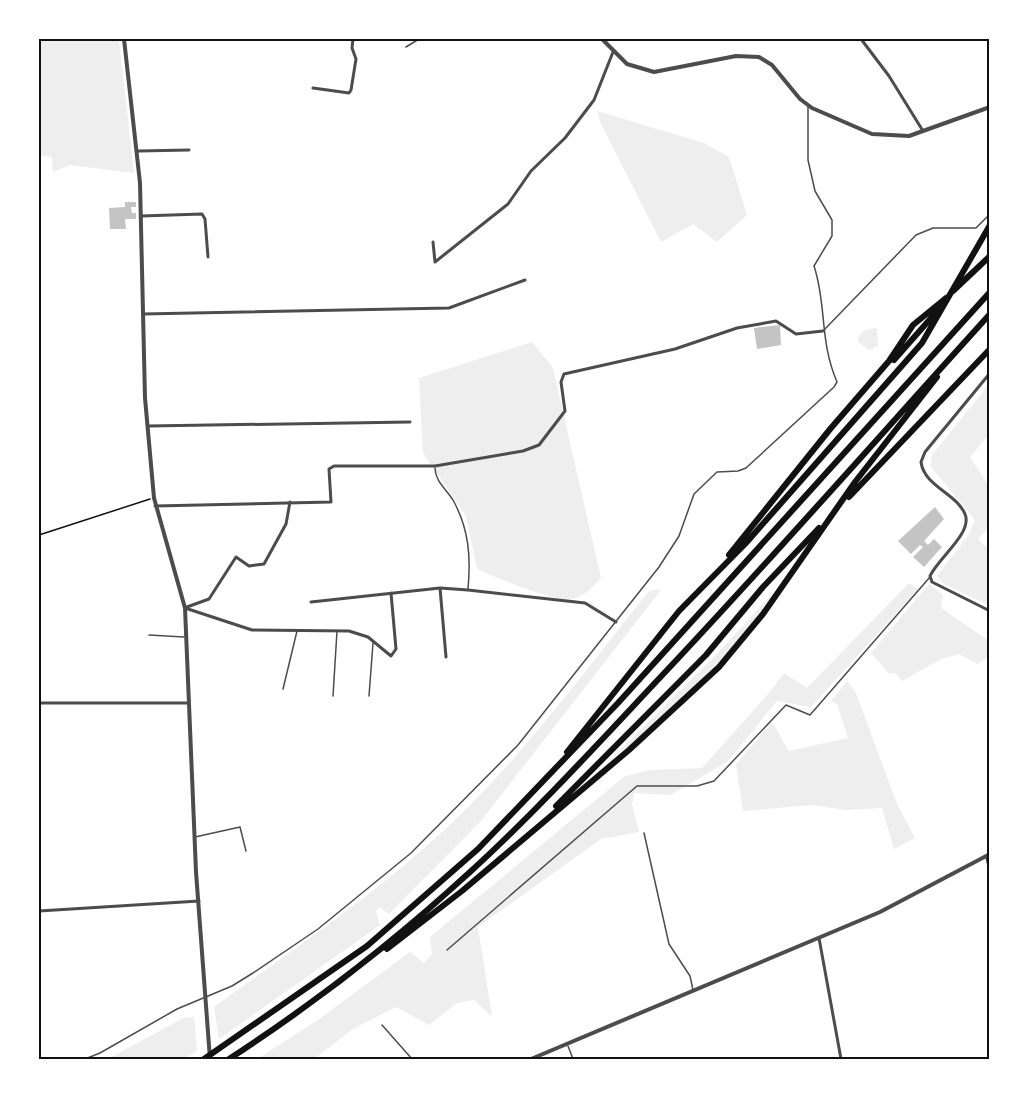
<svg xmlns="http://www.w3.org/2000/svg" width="1029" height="1098" viewBox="0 0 1029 1098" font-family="'Source Serif 4',serif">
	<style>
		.green { fill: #eee }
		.building { fill: #c4c4c4 }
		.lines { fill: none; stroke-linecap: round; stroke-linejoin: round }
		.path { stroke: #111; stroke-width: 1.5 }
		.service { stroke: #4c4c4c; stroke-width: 1.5 }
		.minor { stroke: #4c4c4c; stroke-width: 3 }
		.tertiary { stroke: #4c4c4c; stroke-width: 4 }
		.motorway { stroke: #111; stroke-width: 6 }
		.neatline { fill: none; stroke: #111; stroke-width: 2 }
	</style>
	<rect width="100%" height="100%" fill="#fff"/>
	<path class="green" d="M39,39H119L134,173L70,165L53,172L52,157L39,155Z
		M597,111L704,143L729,157L747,215L717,242L693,224L661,242L601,124Z
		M877,328L878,346L869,350L858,342C857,331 868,329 877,328Z
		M532,342L553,368L601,578C593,587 584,597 571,599C554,602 495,577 477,569L466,516L423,453L419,378Z
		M990,383V433L970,457L990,487V526L978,539L990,550L988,605L944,584L937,576L968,536L975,520L930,466L932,455Z
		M909,583L918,589L811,707L777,701L728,761L671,795L634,793L632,804L639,832L601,839L478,927L492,1017L474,1000L457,1003L429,1025L396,1007L353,1029L314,1059H257L318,1020L410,952L424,963L432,954L430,937L625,776L650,770L702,768L769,693L784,673L807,688Z
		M929,584L943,595L941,608L990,642V656L978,664L959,654L941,659L902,681L896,673L889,674L871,653Z
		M776,589C729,659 668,713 604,766L716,655Z
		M650,590H661L480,822L389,914L379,907L376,911L380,925L219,1039L214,1007C298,946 385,888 460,815C530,747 589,665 650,590Z
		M847,681L856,693L897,804L915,838L894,849L882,808L845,810L812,805L743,811L736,764L772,722L789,751L848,738L837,704L831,701Z
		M194,1017L197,1051L183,1059H108L183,1018Z"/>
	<path class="building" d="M125,202H136V207H131L132,213H136V219H125L126,229H110L109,208L125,207Z
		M780,325L781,345L757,349L754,328Z
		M935,507L944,519L924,541L928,545L934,539L942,547L924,567L913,557L923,547L920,545L911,554L898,541Z"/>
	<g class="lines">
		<path class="path" d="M39,535L150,499"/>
		<path class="service" d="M406,47L419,39
			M823,331L916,235L933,228H976L990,214
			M435,468C435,481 446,489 453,500C469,529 471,557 468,589
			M149,635L184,637
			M283,689L297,631
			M333,696L337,631
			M369,696L373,643
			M644,833L669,944L690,976L693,990
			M195,837L240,827L246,851
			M986,857L990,875
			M447,950L637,786H697L714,781L786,705L810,715L930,577
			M382,1025L412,1059
			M568,1046L573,1059
			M85,1059L100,1053L177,1009L232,986L253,973L318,929L411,853L518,745L659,567L679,536L694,494L717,472L738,471L746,468L834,387L837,382C819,340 827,305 814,266L832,236V220L815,191L808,160V106"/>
		<path class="minor" d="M861,39L889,76L923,131
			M313,88L349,93L351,90L356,59L352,48L353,39
			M138,151L189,150
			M141,216L202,214L205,219L208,257
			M433,242L435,262L508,204L531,171L565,138L594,100L613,52
			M143,314L449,308L525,280
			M990,373L925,452L921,462C924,486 956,493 965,514C973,533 938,558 930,576L932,582L990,611
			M148,426L410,422
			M155,506L331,502L329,469L334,466H435L523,451L539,445L565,411L561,382L564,374L675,349L737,328L776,321L796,334L823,331
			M440,588L446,657
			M311,602L440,588L468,590L585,603L616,622
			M187,607L209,599L236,557L249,566L264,564L286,524L290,502
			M185,608L252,630L349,631L368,637L391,656L396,649L391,593
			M39,703H189
			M39,911L199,901
			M819,938L841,1059"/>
		<path class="tertiary" d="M124,39L140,183L145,398L154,498L185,608L196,872L210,1059
			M602,39L627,64L654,72L736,56L759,57L772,65L800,99L812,108L872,134L909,136L990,107
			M531,1059L880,912L990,854"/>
		<path class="motorway" d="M953,291L990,256
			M894,360L939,309
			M849,497L990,349
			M729,555L831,428L889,361L913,325L946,298
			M567,752L679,611L746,543L922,343L990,225
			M556,806L706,655L763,587L819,528
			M387,949L462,891L629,750L719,667L763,614L855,482L937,377
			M204,1059L367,946L478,849L618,703L990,292
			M229,1059C315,1003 395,941 470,872C540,808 604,737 669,668C778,552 883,432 990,314"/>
	</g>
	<rect width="1029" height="1098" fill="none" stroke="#ffffff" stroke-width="81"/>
	<rect x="40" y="40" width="948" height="1018" class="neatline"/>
</svg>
